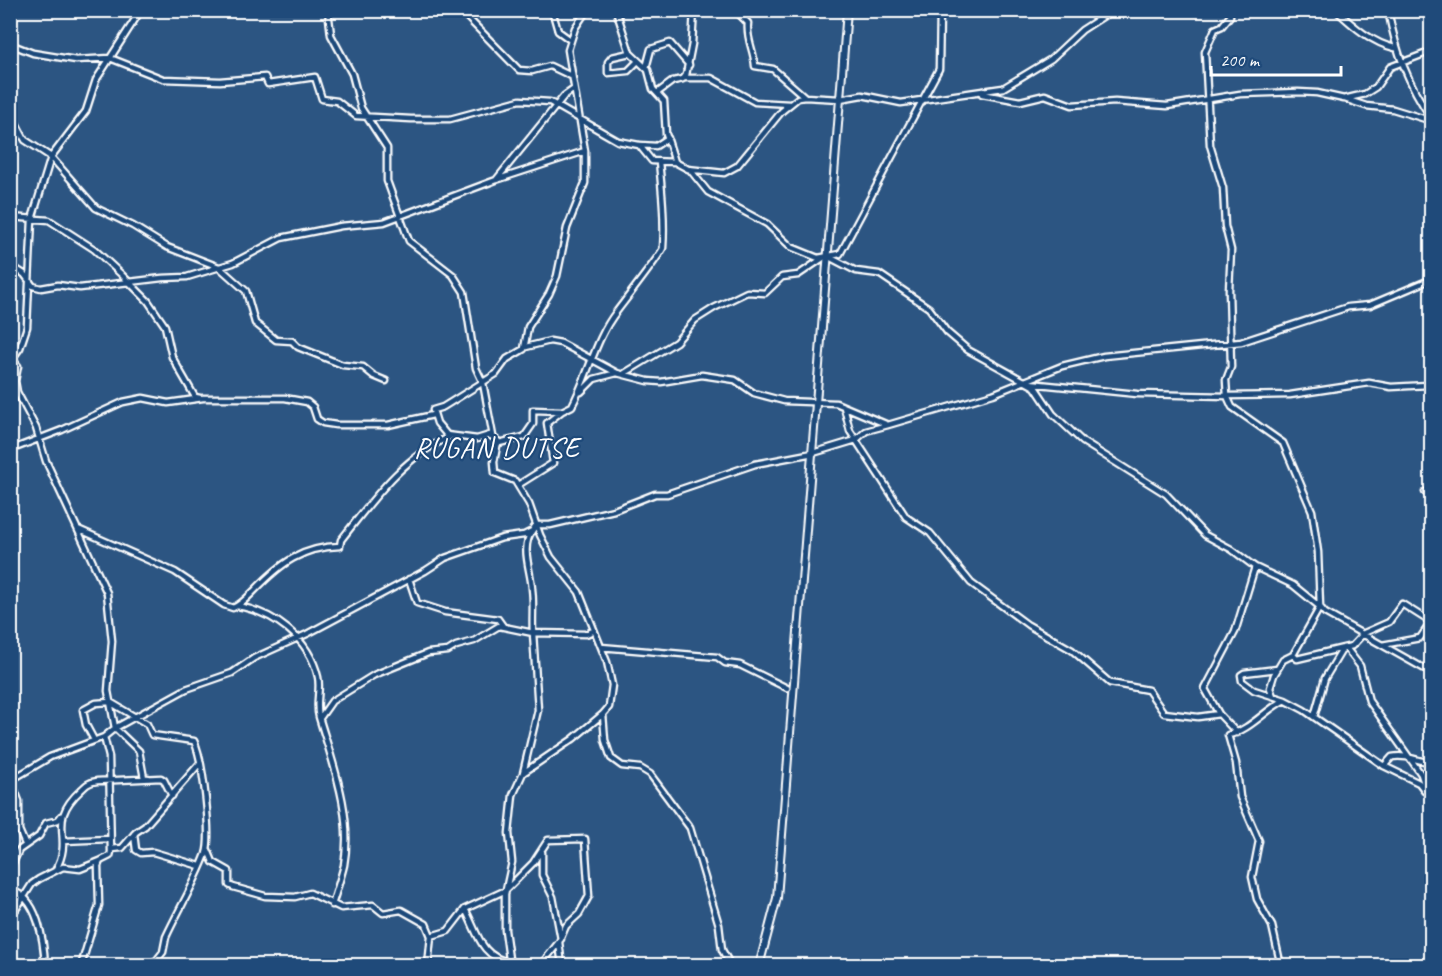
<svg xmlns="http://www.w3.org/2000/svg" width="1442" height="976" viewBox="0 0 1442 976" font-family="Caveat,sans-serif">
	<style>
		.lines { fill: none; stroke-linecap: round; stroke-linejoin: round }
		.minor-casing { stroke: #fff; stroke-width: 9 }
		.major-casing { stroke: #fff; stroke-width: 10 }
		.minor { stroke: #1f4a7a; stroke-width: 4.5 }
		.major { stroke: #1f4a7a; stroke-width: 6 }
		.labels { text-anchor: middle; stroke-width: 4.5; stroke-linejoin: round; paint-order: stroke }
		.quarter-label { font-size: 28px; letter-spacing: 1.5px; fill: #fff; stroke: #1f4a7a }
	</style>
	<rect width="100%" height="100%" fill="#2c5582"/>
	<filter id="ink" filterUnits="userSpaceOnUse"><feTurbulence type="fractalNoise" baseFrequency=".0167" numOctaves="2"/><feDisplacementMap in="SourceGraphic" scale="12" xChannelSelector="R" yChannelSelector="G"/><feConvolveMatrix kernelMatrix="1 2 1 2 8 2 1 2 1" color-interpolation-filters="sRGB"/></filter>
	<g filter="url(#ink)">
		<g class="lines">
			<g class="minor-casing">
				<path id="minor" d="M328,10L331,35L352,74L361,108L387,148V181L409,241L453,275L464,292L476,368L483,383L493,436
					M460,10L519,70L532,71L550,66L571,76
					M552,10L558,31L569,39
					M616,10L630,53L648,70L653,89L664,101L666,134L675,162L688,169L724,173L737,166L782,111L798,98L805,97L840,99L862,95L901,103L1003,88L1051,59L1082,30L1113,10
					M740,10L739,14L748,23C746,39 754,50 755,66L773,69L805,97
					M1230,10V16L1222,26L1215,29L1205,52L1210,145L1223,188L1225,226L1231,250L1229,290L1231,367L1226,380L1227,396L1232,407L1283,443L1312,511L1318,552L1320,607
					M1336,10C1353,26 1372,43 1395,48
					M1388,10C1396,52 1408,84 1432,119
					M10,44L33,53L76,60L110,58L163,79L220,81L265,77L268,84L315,77L322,99L337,101L356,116L411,119H450L520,100L550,102L618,141L639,145L652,161L675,162
					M630,53L612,57L608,62V73L628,71L638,61
					M646,68L651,49L670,43L689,65
					M684,78H711L755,102L789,104
					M657,93L673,81L683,79L686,75L692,44L694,10
					M982,94L1020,101L1045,95L1072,105L1115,102L1167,106L1240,94L1298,92L1317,93L1344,99L1365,94L1376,87L1390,67L1432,51
					M1345,99L1366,106L1393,109L1432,121
					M10,124L16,123L25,140L51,157L96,208L133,226L167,247L219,267L246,291L255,323L276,340L292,341L298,347L343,365L363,367L374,376L386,381
					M640,145L656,146L668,138
					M691,171L708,192L767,224L791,247L818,258L840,254L939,69L940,10
					M496,180L585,151
					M10,217L49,220L94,249L121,274L148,301L165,326L172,357L195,397L200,398
					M829,257L856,271L879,274L929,308L947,332L968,350L1035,387L1053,414L1083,442L1166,494L1205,535L1231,549L1255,567
					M10,265L24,274L33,286L41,288L58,285L80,288L162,278L187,277L233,263L281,238L341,226L384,222L496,180L564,96L574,89
					M526,347L550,341L561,343L617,373L648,381L661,382L702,375L735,380L754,393L784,401L836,403L888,425L993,394L1062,366L1104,356L1241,342L1348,307L1370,305L1432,279
					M10,357L18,366L15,381L17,392L36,428L46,461L107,593L112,641L108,691L115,728L139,751L144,778H148
					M12,359L20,348L27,327L32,219L51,157L86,111L96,80L141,10
					M625,373L676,342L695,320L714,308L747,292L765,293L782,277L798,275L823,258
					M1029,383L1137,394L1227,396L1290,395L1369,383L1391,387L1428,385L1432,387
					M581,392L594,379L617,373
					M844,407L850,431L906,517L930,533L971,583L1028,625L1072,650L1110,683L1148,690L1164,713L1198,717L1219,714L1237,733
					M499,443L524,437L533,424V410L562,411L572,406C589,374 595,339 617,311C623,303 662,253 663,248C665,221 662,191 659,162
					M10,450L62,430L123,402L143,398L168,403L203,398H285L307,402L313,407L317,419L323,423L336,425H388L433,415
					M518,485L553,463L547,423L562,411
					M1425,492L1432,497
					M78,529L175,572L224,605L233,608C242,604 248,597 255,590C281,563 302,547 340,546L341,540C371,502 404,455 450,437
					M409,579L417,603L445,612L498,619L503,626
					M237,606C274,612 309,638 318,677C321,690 315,703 319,717C333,764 353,815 344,865C341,878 336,892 332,905
					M1382,645L1420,638L1427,628
					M601,647L717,657L725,663L740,665L787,688
					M1346,648L1360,666L1369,701L1421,774L1427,792
					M1293,655L1297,659L1352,646L1364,633L1389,622L1402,604L1432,623
					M1277,669L1244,673L1241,675L1242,681L1254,690L1285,700L1304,710L1384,766L1419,783L1432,800
					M1273,696L1270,688L1274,675L1283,660L1293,655L1320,607L1325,613L1432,673
					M603,714L605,740L611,758L622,766L640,768L650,774L690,828L719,925L722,950L731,966
					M1219,714L1205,689L1235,632L1255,567L1293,585L1320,607
					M1314,717L1325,678L1343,648
					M320,718L332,701L374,675L428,653L448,651L456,646L474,641L499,626L533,633C532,618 534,603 532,589C531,570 520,548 532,531
					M94,740L86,725L83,710L96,703L110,702L147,724L152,735L194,741C203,759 212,836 206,854C196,881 178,911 166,937L163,952L152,966
					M1384,766L1392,757C1409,754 1416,762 1432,762
					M523,773L538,710L533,633L586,634L593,631
					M1430,783L1432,782
					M134,834L136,850L141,853L153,852L200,866
					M63,841L109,839
					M25,844L19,830V801L11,780L50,757L104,737L115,728L186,689L232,673L254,658L307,634L425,571L445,558L502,538L524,535L532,531L536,525H550L614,510L655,494H667L755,464L813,453L856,440L866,431L888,425
					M111,849L122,848L136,832L145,826L200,763
					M208,850L213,862L229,871V885L233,887L265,896L295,897L310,893L341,908L373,905L383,913L401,910L426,924L431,936L428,966
					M542,852V875L553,897L561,939
					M10,869L19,850L39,836L46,823L58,820L61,816
					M56,869C75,835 45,823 81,790C86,785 89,782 97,781L161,778L164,780L172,796
					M10,891C38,894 44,943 45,966
					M465,909C478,933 480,957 510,962
					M10,912L16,909L32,884L39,879L63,867L80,869L100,861
					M431,936L448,931L465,909L506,890L533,863L548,840L585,839L589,896L579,914L566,926L559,942L540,966
					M559,942L562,966
					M81,966L99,905L98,866L100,861L110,856L111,852L109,757L104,737
					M510,966L505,930V894L512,862L509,833L513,795L523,773L573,739L603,714L609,707L612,685L607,662L579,592L551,557L540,535L529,504L515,481L495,473L494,462L498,441L490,435L477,439L447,435L437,423L433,410L443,407L496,374L507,359L524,349L528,327L549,294L557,276L567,228L585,183V151L568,50L575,28L583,16L591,10
					M1281,966L1272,926L1257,899L1252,877L1259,841L1240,797L1236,763L1228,735C1249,731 1266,709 1285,700"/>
			</g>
			<g class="major-casing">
				<path id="major" d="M759,966L777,898L847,10"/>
			</g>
			<use href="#minor" class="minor"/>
			<use href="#major" class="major"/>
		</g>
	</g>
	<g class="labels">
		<g class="quarter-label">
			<text x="497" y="457">RUGAN DUTSE</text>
		</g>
	</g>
	<rect width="1442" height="976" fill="none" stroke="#1f4a7a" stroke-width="36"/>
	<rect x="18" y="18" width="1406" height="940" fill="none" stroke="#fff" stroke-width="2" filter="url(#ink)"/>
	<path d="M1211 66v9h130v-9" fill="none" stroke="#ffffff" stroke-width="3"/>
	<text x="1220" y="66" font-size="18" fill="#ffffff" stroke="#1f4a7a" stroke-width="4.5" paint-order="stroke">200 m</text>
</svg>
